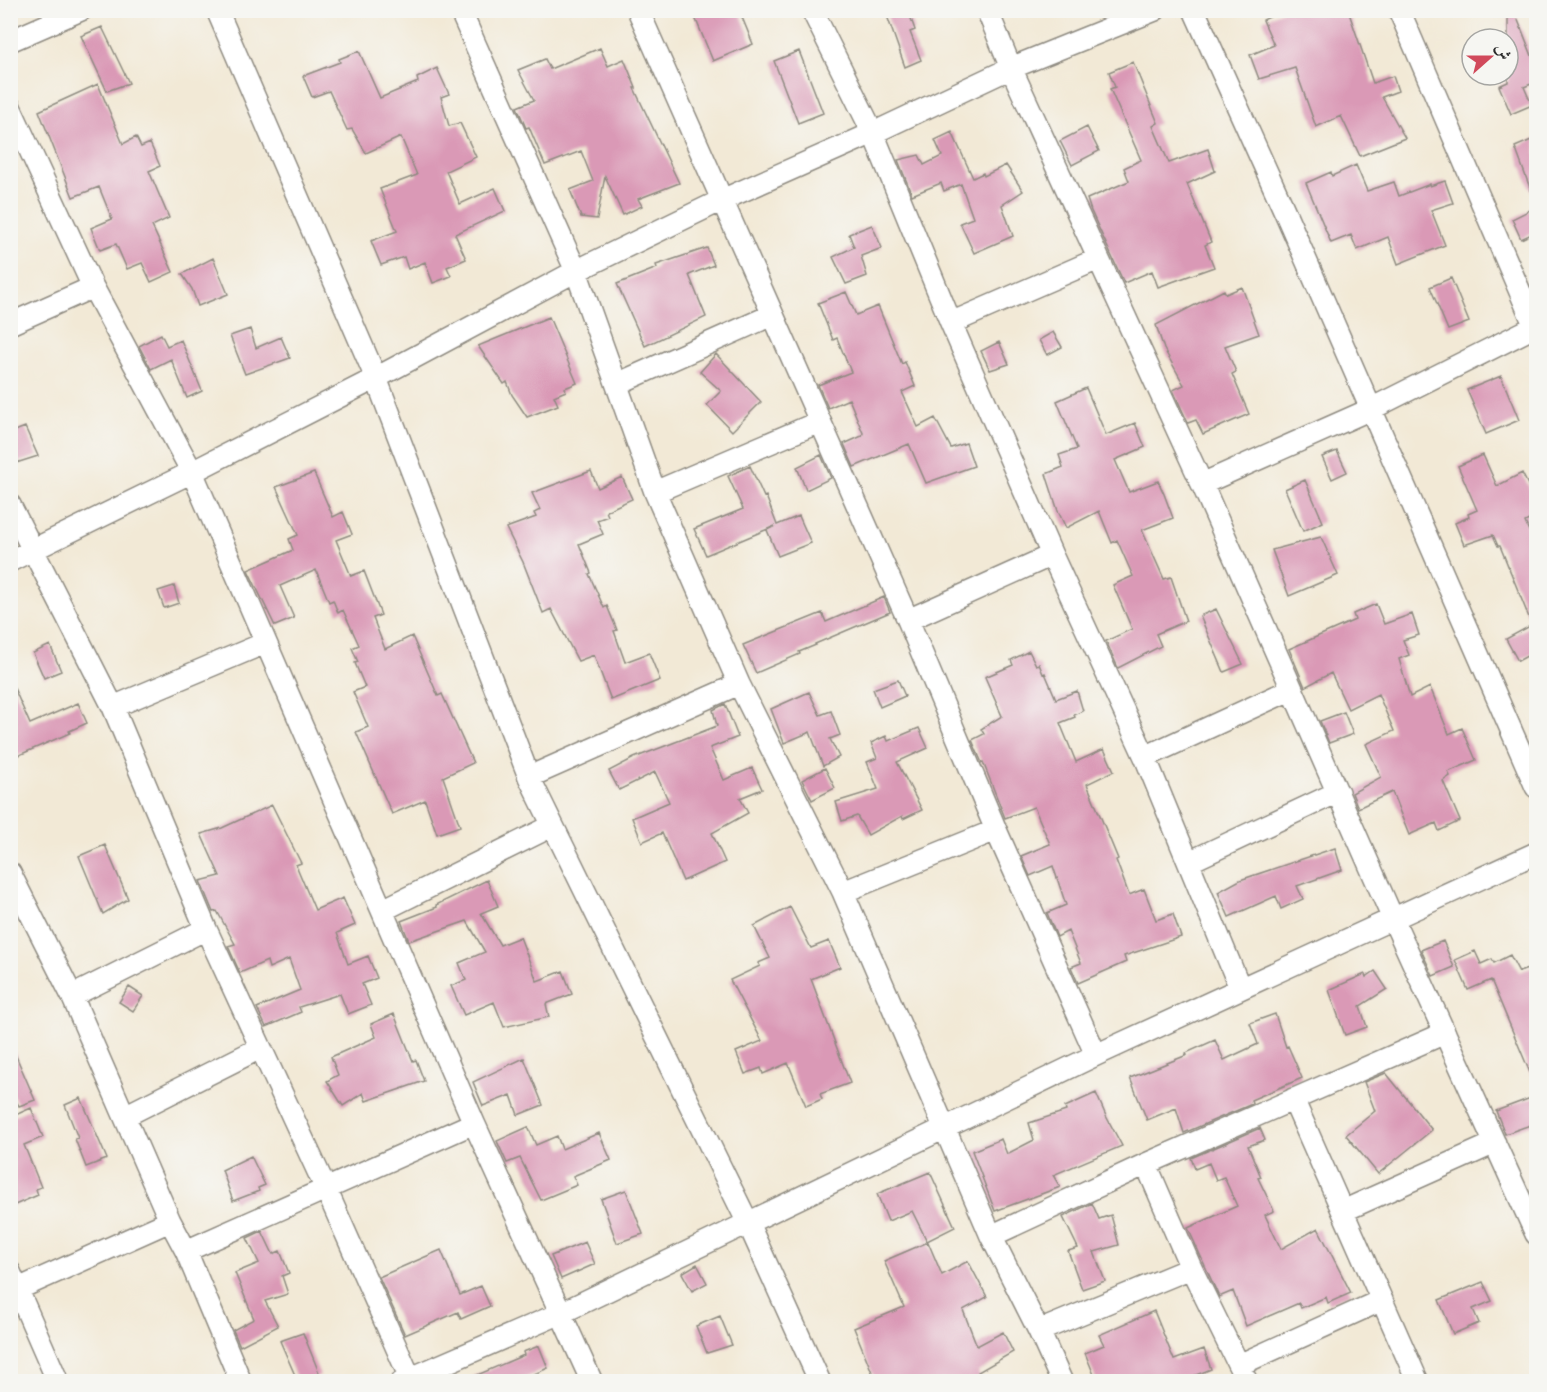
<svg xmlns="http://www.w3.org/2000/svg" width="1547" height="1392" viewBox="0 0 1547 1392" font-family="'Gentium Book Plus',Amiri,serif">
	<style>
		.building { fill: #da99b6 }
		.lines { fill: none; stroke-linecap: round; stroke-linejoin: round }
		.minor-casing { stroke: #8e8a80; stroke-width: 24 }
		.minor { stroke: #fff; stroke-width: 21 }
	</style>
	<rect width="100%" height="100%" fill="#f6f6f2"/>
	<filter id="ink" filterUnits="userSpaceOnUse"><feTurbulence type="fractalNoise" baseFrequency=".0167" numOctaves="2"/><feDisplacementMap in="SourceGraphic" scale="12" xChannelSelector="R" yChannelSelector="G"/><feConvolveMatrix kernelMatrix="1 2 1 2 8 2 1 2 1" color-interpolation-filters="sRGB"/></filter>
	<filter id="wash" filterUnits="userSpaceOnUse"><feTurbulence type="fractalNoise" baseFrequency=".008" numOctaves="4" result="noise"/><feDisplacementMap in="SourceGraphic" scale="24" xChannelSelector="R" yChannelSelector="G"/><feGaussianBlur stdDeviation="1.35" result="paint"/><feColorMatrix in="noise" values="0 0 0 0 0 0 0 0 0 0 0 0 0 0 0 0 0 1.4 0 .05"/><feComposite in="paint" operator="in"/></filter>
	<g filter="url(#wash)">
		<rect width="100%" height="100%" fill="#f2e9d6"/>
		<g id="blocks">
			<path class="building" d="M692,10H739L753,44L713,61Z
				M885,10H908L915,30L910,32L921,60L905,67Z
				M1284,10H1348L1373,83L1393,76L1398,91L1382,97L1405,138L1360,156L1341,116L1316,127L1295,68L1259,79L1250,55L1274,45L1263,20Z
				M1508,10H1514L1536,66V82L1524,87L1532,105L1511,114L1499,86L1508,82Z
				M102,27L129,83L107,91L81,36Z
				M600,48L608,66L624,59L636,88H634L679,183L638,199L642,206L623,215L605,176L597,219L581,217L570,190L593,181L581,151L545,165L529,127L526,128L517,107L534,100L518,70L545,59L550,69Z
				M359,51L380,98L418,82L417,78L437,68L449,94L441,97L449,126L460,123L476,157L446,171L460,204L495,188L505,211L455,234L466,259L447,267L451,276L433,283L425,262L408,269L404,257L381,265L371,241L397,231L380,189L417,175L401,137L366,153L352,129L347,130L329,91L312,97L303,76L340,62L339,59Z
				M799,51L823,113L798,123L774,61Z
				M1133,62L1158,123L1153,126L1169,163L1208,149L1215,171L1187,184L1211,242L1205,245L1214,267L1158,287L1152,271L1124,283L1091,211L1087,199L1129,181L1124,168L1141,160L1110,89L1115,87L1109,72Z
				M98,84L123,144L136,137L141,147L150,143L160,166L149,171L169,218L152,226L173,272L151,282L142,263L127,269L116,244L100,250L91,228L112,219L99,187L73,197L39,111Z
				M1087,127L1099,151L1072,165L1060,141Z
				M952,132L973,178L983,173L984,176L1006,165L1023,191L1002,205L1013,236L974,253L960,223L973,218L961,184L944,191L941,183L912,195L898,160L919,155L924,165L942,156L935,140Z
				M1536,138V199H1534L1515,147Z
				M1356,165L1367,191L1394,182L1399,196L1430,184V186L1445,181L1453,203L1431,210L1445,245L1398,264L1388,237L1357,250L1351,235L1331,243L1306,183L1331,172L1332,176Z
				M1536,207V232L1521,239L1512,219Z
				M872,225L882,248L861,256L867,276L846,284L833,257L854,247L849,234Z
				M707,248L714,265L689,275L706,317L645,346L617,284L657,268L656,265Z
				M213,258L228,294L198,306L192,289L182,274Z
				M1451,278L1469,322L1448,330L1430,287Z
				M1242,287L1259,334L1225,346L1236,372L1232,374L1249,414L1203,434L1196,420L1188,423L1173,390L1184,385L1164,349L1156,325L1224,290L1226,294Z
				M846,292L856,315L878,306L902,364L905,362L915,386L902,392L918,427L935,418L951,448L966,443L974,466L926,483L909,444L854,467L844,444L862,436L863,433L849,399L828,408L818,385L851,372L837,338L833,340L818,303Z
				M549,317L577,383L565,388L566,391L554,396L558,405L527,417L512,395L507,382L504,384L478,346Z
				M250,329L256,348L281,337L290,358L245,374L230,336Z
				M1053,332L1062,347L1047,355L1039,340Z
				M161,334L167,346L181,340L202,391L187,398L171,359L151,369L139,346Z
				M999,342L1009,364L990,370L981,351Z
				M716,354L761,402L732,431L707,405L721,391L700,372Z
				M1501,376L1519,420L1486,434L1467,390Z
				M1086,388L1106,435L1135,423L1145,447L1115,460L1129,492L1158,481L1164,494L1173,518L1142,530L1164,579L1171,577L1186,621L1156,634L1161,646L1118,668L1106,641L1132,629L1113,585L1133,576L1117,540L1112,543L1099,511L1066,528L1058,511L1046,474L1063,467L1059,455L1077,449L1057,401Z
				M25,427L38,456L10,465V433Z
				M1337,451L1347,472L1332,479L1322,457Z
				M821,455L831,478L806,490L797,467Z
				M1483,455L1497,486L1522,473L1536,501V516L1525,522L1536,547V651L1518,661L1506,639L1532,625L1500,546H1498L1493,535L1464,545L1455,523L1469,517L1468,514L1477,510L1458,466Z
				M750,466L764,497L766,496L777,525L799,516L811,543L778,556L767,530L775,526L706,555L694,529L743,509L728,476Z
				M591,471L598,488L622,477L632,499L606,511L608,516L597,520L603,534L579,544L591,573L589,574L604,608L607,606L617,630L614,631L625,662L649,653L660,680L611,700L594,655L578,661L551,609L543,613L523,562L506,528L536,517L534,513L540,510L532,493Z
				M314,473L333,517L343,512L352,534L336,540L351,576L364,571L381,615L373,618L385,649L412,636L438,696L442,694L473,763L443,777L460,826L437,834L425,800L392,814L356,732L368,727L353,692L365,687L355,663L358,662L352,648L359,645L343,610L338,613L333,600L329,602L316,570L280,586L294,618L275,626L248,570L293,550L289,539L298,535L276,487Z
				M1305,480L1323,522L1303,531L1285,489Z
				M1321,537L1338,575L1289,596L1272,550Z
				M174,586L179,603L164,608L158,591Z
				M884,597L890,612L815,644L816,645L799,652L800,654L756,673L743,645L822,613L826,622Z
				M1376,604L1384,624L1412,614L1419,635L1403,640L1409,655L1399,659L1410,697L1430,687L1449,734L1462,728L1476,760L1448,772L1450,776L1443,781L1460,821L1439,831L1436,823L1409,835L1392,792L1358,808L1352,793L1381,777L1366,744L1394,731L1378,694L1348,709L1331,673L1305,687L1289,649L1355,620L1353,614Z
				M1216,609L1243,664L1224,672L1200,616Z
				M50,645L61,671L44,678L33,653Z
				M1029,651L1036,665L1039,664L1043,674L1045,673L1056,699L1077,691L1083,711L1074,715L1075,717L1060,723L1076,762L1104,749L1114,771L1087,784L1118,859L1116,860L1129,895L1144,889L1156,920L1173,914L1181,937L1124,956L1126,962L1078,983L1071,967L1081,963L1068,931L1057,937L1047,913L1066,905L1053,866L1030,876L1021,856L1050,844L1034,807L1005,818L983,762L982,763L972,740L984,734L981,729L1002,716L985,677L1013,665L1011,660Z
				M10,679L30,724L78,703L87,723L69,731L70,733L10,759Z
				M898,680L905,696L880,707L873,689Z
				M809,692L820,715L831,711L840,735L830,739L839,757L823,766L810,732L784,743L771,709Z
				M725,704L738,737L710,748L724,780L752,768L762,789L740,798L748,813L712,833L725,862L683,881L662,833L642,842L632,818L669,802L655,772L619,790L609,771L634,758L717,726L713,710Z
				M1344,712L1353,734L1329,743L1320,721Z
				M919,728L928,748L897,762L922,810L903,819L902,816L868,835L857,816L842,821L836,802L878,789L867,762L877,758L871,743L886,736L888,741Z
				M825,768L835,788L812,800L802,780Z
				M272,805L301,863L296,865L315,910L343,898L355,925L337,933L348,964L368,956L377,978L362,984L371,1005L348,1014L340,994L299,1007L301,1012L266,1027L257,1008L300,990L289,959L269,968L267,961L240,973L228,946L235,944L217,911L213,912L200,881L220,876L201,834L222,828Z
				M105,845L128,899L103,914L79,856Z
				M1335,848L1342,870L1297,886L1303,899L1281,909L1276,896L1229,917L1218,892L1240,880Z
				M487,880L498,906L481,913L500,945L520,937L537,981L563,971L572,994L546,1004L549,1017L504,1027L494,1002L464,1015L451,986L466,980L459,963L485,952L467,921L409,941L401,921L437,907L436,905Z
				M790,907L811,948L829,941L840,967L811,979L850,1083L820,1094L822,1099L806,1106L788,1063L763,1074L761,1068L745,1074L736,1052L762,1041L730,980L760,966L758,963L770,958L754,926Z
				M1443,941L1454,967L1433,976L1421,950Z
				M1475,951L1481,964L1492,959L1494,963L1510,955L1519,972L1536,966V1087L1491,980L1468,990L1455,960Z
				M1375,971L1387,989L1360,1006L1367,1027L1345,1035L1329,990L1365,974L1366,977Z
				M129,987L143,996L133,1011L119,1002Z
				M394,1014L413,1061L416,1060L424,1081L366,1101L363,1093L343,1106L327,1081L338,1075L331,1057L376,1037L371,1024Z
				M1275,1014L1286,1047L1288,1046L1302,1078L1251,1100L1252,1104L1184,1133L1176,1108L1147,1120L1130,1078L1187,1055L1186,1053L1215,1040L1224,1060L1258,1044L1250,1023Z
				M10,1042L35,1100L19,1106L10,1091Z
				M524,1058L543,1105L518,1115L511,1095L483,1106L473,1082Z
				M1386,1073L1432,1130L1378,1174L1346,1135L1375,1111L1364,1082Z
				M1096,1093L1106,1116L1122,1146L1053,1175L1060,1187L995,1211L972,1151L1001,1139L1007,1154L1034,1140L1029,1123L1066,1111L1065,1107Z
				M1536,1096V1123L1505,1134L1496,1111Z
				M81,1098L107,1159L86,1167L75,1139L78,1138L65,1105Z
				M31,1108L43,1137L24,1145L41,1187L36,1189L38,1195L10,1207V1113L13,1116Z
				M528,1127L536,1145L557,1136L562,1149L599,1133L611,1160L573,1176L577,1185L541,1200L520,1158L507,1163L497,1141Z
				M1260,1128L1265,1140L1248,1146L1261,1177L1258,1178L1274,1211L1265,1215L1281,1249L1318,1228L1351,1293L1328,1303L1326,1297L1301,1308L1299,1303L1246,1326L1233,1291L1219,1297L1188,1228L1237,1206L1224,1177L1216,1180L1209,1163L1195,1169L1191,1158Z
				M251,1156L265,1185L258,1188L259,1191L233,1201L222,1170Z
				M930,1172L955,1227L927,1241L912,1211L888,1221L877,1194Z
				M626,1190L643,1234L617,1243L601,1199Z
				M1092,1203L1099,1219L1111,1215L1119,1245L1094,1252L1105,1281L1082,1289L1068,1251L1078,1248L1063,1217Z
				M262,1231L273,1254L280,1251L289,1273L282,1276L288,1294L265,1301L278,1326L240,1346L233,1330L254,1319L235,1273L259,1263L247,1238Z
				M585,1242L595,1264L561,1279L551,1256Z
				M928,1242L942,1275L968,1261L987,1297L963,1310L977,1346L1003,1332L1013,1352L978,1372L982,1382H876L854,1328L904,1307L884,1261Z
				M441,1250L460,1295L481,1286L490,1306L461,1319L458,1312L405,1335L379,1277Z
				M697,1264L707,1283L692,1291L682,1273Z
				M1483,1282L1492,1301L1473,1309L1479,1323L1453,1334L1439,1300Z
				M1154,1311L1174,1360L1204,1349L1211,1369L1179,1382H1097L1085,1353L1104,1345L1099,1335Z
				M720,1316L732,1345L707,1353L696,1326Z
				M303,1333L320,1375L305,1382H298L280,1341Z
				M539,1346L548,1368L516,1382H461L524,1355L523,1352Z"/>
		</g>
	</g>
	<g filter="url(#ink)">
		<use href="#blocks" fill-opacity="0" stroke="#8e8a80" stroke-width="1.5"/>
		<g class="lines">
			<g class="minor-casing">
				<path id="minor" d="M217,10L376,378L529,777L748,1223L820,1382
					M460,10L576,271L655,492L739,684L843,892L991,1236L1039,1331L1062,1382
					M638,10L908,620L996,830L1096,1055
					M812,10L873,133L951,323L1052,555L1145,757L1240,988
					M987,10L1011,68L1202,484L1393,919L1536,1234
					M1194,10L1285,212L1536,787
					M1399,10L1536,329
					M10,41L81,10
					M10,107L93,287L192,472L474,1123L592,1382
					M951,323L1098,259
					M10,324L93,287
					M617,384L772,315
					M1202,484L1371,409L1536,326
					M655,492L819,422
					M10,505L113,707L206,929L326,1189L410,1378
					M10,561L192,472L376,378L576,271L722,200L873,133L1011,68L1155,10
					M908,620L1052,555
					M113,707L265,643
					M1145,757L1292,689
					M529,777L739,684
					M1189,862L1338,792
					M10,873L72,996L170,1221L186,1251L241,1382
					M843,892L996,830
					M383,910L552,826
					M72,996L206,929
					M1293,1099L1418,1382
					M125,1116L260,1048
					M1146,1164L1191,1268L1247,1382
					M1343,1211L1495,1143
					M991,1236L1146,1164L1445,1033
					M186,1251L474,1123
					M10,1272L58,1382
					M18,1289L170,1221
					M1039,1331L1191,1268
					M1239,1365L1382,1300
					M402,1382L561,1313L1096,1055L1536,853"/>
			</g>
			<use href="#minor" class="minor"/>
		</g>
	</g>
	<rect width="1547" height="1392" fill="none" stroke="#f6f6f2" stroke-width="36"/>
	<g transform="translate(1490 57) rotate(69)"><circle r="28" fill="#f6f6f2" stroke="#a5a5a2" stroke-width="1.5"/>
	<path d="M0-4.5L10 22L0 15L-10 22Z" fill="#d1495b"/>
	<text y="-9" font-size="16" font-weight="bold" text-anchor="middle" fill="#2b2b2b">ش</text>
	</g>
</svg>
